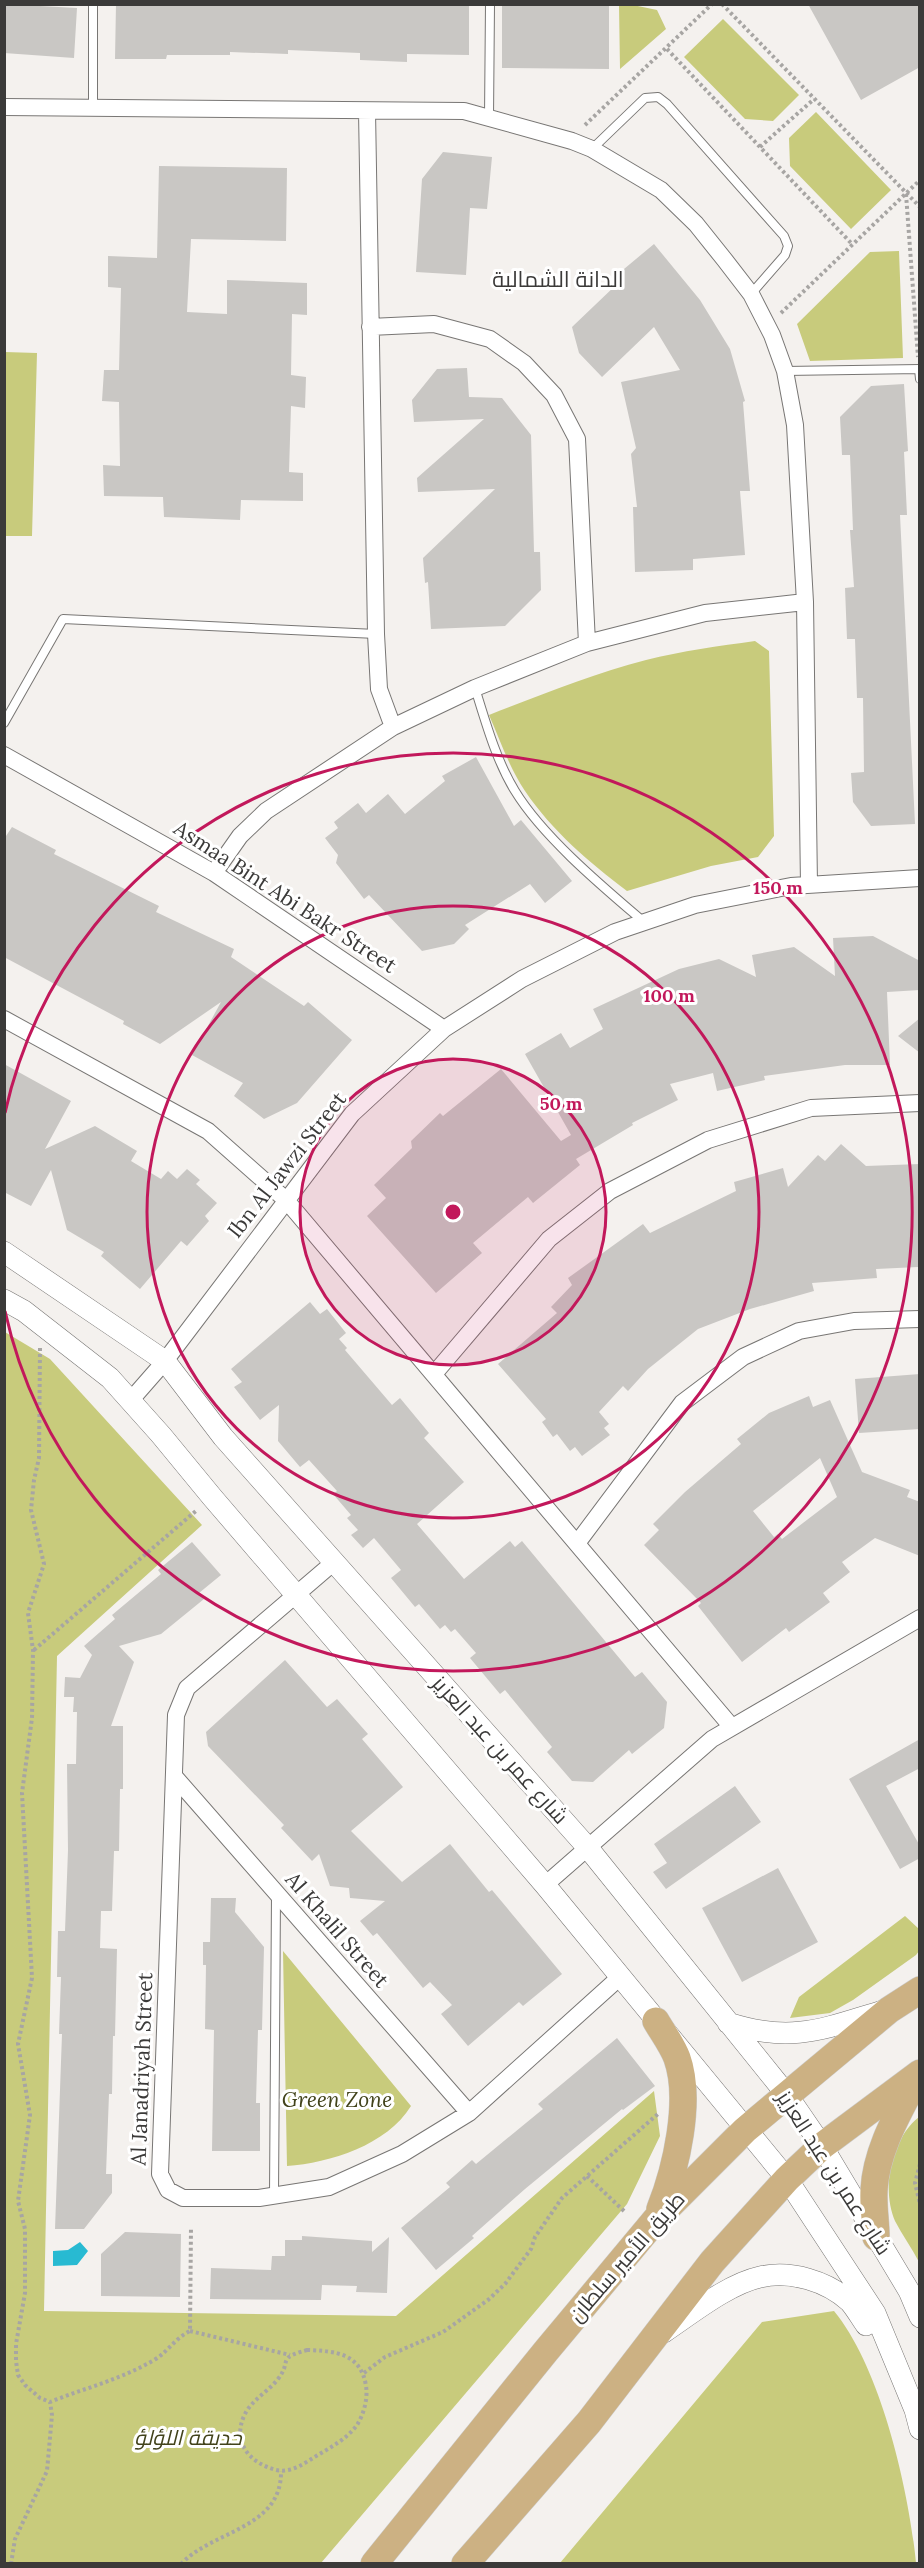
<svg xmlns="http://www.w3.org/2000/svg" width="924" height="2568" viewBox="0 0 924 2568" font-family="Lora,Cairo,serif">
	<style>
		.green { fill: #c8cb7c }
		.water { fill: #28bad2 }
		.building { fill: #c9c7c4; fill-rule: evenodd }
		.lines { fill: none; stroke-linecap: round; stroke-linejoin: round }
		.service-casing { stroke: #787674; stroke-width: 10 }
		.minor-casing { stroke: #787674; stroke-width: 18 }
		.tertiary-casing { stroke: #787674; stroke-width: 22 }
		.primary-casing { stroke: #ccc; stroke-width: 28 }
		.path { stroke: #a7a5a3; stroke-width: 4; stroke-dasharray: 3 3; stroke-linecap: butt }
		.service { stroke: #fff; stroke-width: 8 }
		.minor { stroke: #fff; stroke-width: 16 }
		.tertiary { stroke: #fff; stroke-width: 21 }
		.primary { stroke: #ccb183; stroke-width: 27 }
		.ring { fill: none; stroke: #c2185b; stroke-width: 3 }
		.labels { text-anchor: middle; stroke-width: 6; stroke-linejoin: round; paint-order: stroke }
		.street-label { font-size: 21px; fill: #3b3a39; stroke: #fff }
		.park-label { font-size: 21px; font-style: italic; fill: #42431b; stroke: #fff }
		.neighbourhood-label { font-size: 22px; fill: #3b3a39; stroke: #fff }
		.centre { fill: #c2185b; stroke: #fff; stroke-width: 3 }
		.ring-label { font-size: 18px; text-anchor: middle; font-weight: bold; fill: #c2185b; stroke: #fff; stroke-width: 6; stroke-linejoin: round; paint-order: stroke }
	</style>
	<rect width="100%" height="100%" fill="#f4f1ee"/>
	<path class="green" d="M619,5H633L657,10L666,29L620,69Z
		M723,19L799,95L773,121L745,119L684,57Z
		M816,112L891,190L851,229L790,166L789,138Z
		M899,251L903,358L810,361L797,324L870,252Z
		M5,352L37,353L32,536H5Z
		M755,641L769,651L774,836L758,857L711,866L627,891C589,862 552,831 525,791C509,767 500,740 489,715C540,695 593,674 646,660C682,651 719,646 755,641Z
		M5,1332L50,1359L202,1525L57,1656L44,2311L396,2316L654,2091L660,2136L627,2204L321,2563H5Z
		M905,1916L919,1929V1951L916,1955L853,2000L830,2013L790,2018L799,1997Z
		M283,1951L411,2106C387,2145 330,2163 287,2166Z
		M919,2117V2262C912,2248 902,2235 895,2221C881,2188 891,2139 919,2117Z
		M834,2311C881,2368 909,2490 916,2563H560L762,2322Z"/>
	<path class="water" d="M80,2242L88,2251L77,2265L53,2266V2251L68,2250Z"/>
	<path class="building" d="M4,4L77,8L74,58L4,53Z
		M116,4L469,6V55L407,54V62L360,60V53L288,50V54L230,52V55H167L166,59H115Z
		M808,4H920V67L861,100Z
		M502,5L609,6V69L502,68Z
		M443,152L492,157L487,209L470,208L466,275L416,272L422,179Z
		M159,166L287,168L286,241L191,239L187,312L227,314V280L307,283V315L292,314L291,375L306,377L305,408L291,406L289,472L303,473V501L241,500L240,520L164,517L163,497L104,496L103,465L120,466L119,402L102,401L104,370H119L121,288L108,287V256L157,258Z
		M654,244L700,300L730,349L745,401L743,402L750,491H740L745,555L693,559V570L635,572L633,507H637L631,454L636,448L621,382L680,370L654,327L602,377L579,353L572,327L617,284L612,279Z
		M467,368L469,397L502,398L531,435L534,552H540L541,590L505,626L431,629L428,582L425,583L423,558L495,489L418,492L417,478L484,419L414,422L412,400L437,369Z
		M904,384L908,451L904,452L907,515H900L915,824L871,826L853,802L851,773L864,772L863,698H857L855,639H847L845,588L854,587L850,530H853L850,455H842L840,417L871,386Z
		M476,757L514,826L521,820L572,881L545,903L530,884L465,925L469,929L454,944L422,951L369,895L364,899L336,863L338,855L325,838L338,828L334,822L358,803L366,813L388,794L405,814L445,781L442,776Z
		M12,827L56,850L54,854L159,906L156,912L234,949L231,957L304,1006L308,1002L352,1040L297,1103L264,1119L234,1096L243,1083L192,1055L221,1002L160,1044L123,1024L124,1021L4,957V839Z
		M873,936L920,961V990L887,992L890,1065H845L764,1076L765,1080L717,1091L713,1073L670,1084L678,1100L632,1123L633,1125L576,1159L580,1165L533,1203L528,1197L473,1243L482,1253L436,1293L367,1216L386,1198L374,1185L412,1148L411,1141L440,1113L443,1116L501,1069L561,1141L571,1135L525,1054L561,1033L570,1048L603,1029L593,1009L679,969L719,959L756,977L752,955L794,947L835,976L833,938Z
		M920,1018V1053L898,1036Z
		M4,1064L71,1101L45,1149L95,1126L137,1151L131,1161L161,1179L168,1171L177,1179L187,1169L200,1180L196,1184L217,1203L205,1216L209,1221L187,1246L181,1241L140,1289L101,1256L104,1252L67,1230L51,1170L31,1206L4,1192Z
		M841,1144L866,1166L920,1164L918,1267L876,1269L877,1278L812,1283L814,1291L750,1309L698,1329L648,1369L628,1391L623,1386L599,1412L609,1424L604,1428L610,1435L582,1456L575,1447L570,1451L557,1434L553,1437L542,1422L546,1419L498,1364L557,1313L551,1307L572,1285L568,1278L643,1224L650,1233L736,1191L734,1182L783,1168L788,1187L818,1155L825,1161Z
		M310,1302L320,1314L327,1309L346,1333L339,1339L347,1348L345,1350L392,1405L400,1398L429,1433L424,1438L464,1482L417,1524L464,1579L510,1541L515,1547L522,1541L635,1677L642,1672L667,1702L664,1728L632,1754L629,1750L593,1782L572,1781L547,1752L552,1747L505,1690L500,1694L470,1658L476,1653L455,1629L451,1632L445,1625L440,1629L419,1604L415,1607L391,1578L401,1570L374,1538L363,1548L351,1535L358,1530L347,1518L351,1515L333,1494L337,1491L309,1460L300,1467L278,1441L279,1405L260,1420L234,1387L242,1382L231,1369Z
		M920,1374V1429L859,1433L855,1379Z
		M809,1396L813,1407L830,1400L862,1472L910,1490L907,1497L920,1502V1556L875,1538L842,1562L850,1572L823,1593L830,1602L789,1632L786,1628L742,1662L698,1606L701,1603L644,1545L659,1530L653,1524L685,1492L741,1444L737,1439L769,1413ZM820,1458L837,1497L782,1539L778,1534L774,1537L753,1511Z
		M192,1542L221,1575L199,1593L204,1599L161,1634L119,1646L134,1662L111,1726H123V1789H120L119,1851H114L112,1911H101L100,1948L117,1949L115,2036H113L112,2094H109L106,2174H112V2193L84,2229H55L62,2034H59L61,1977H57L58,1931H65L68,1850L67,1764H76L77,1712H73L74,1697H64L65,1677L80,1678L92,1655L84,1646L115,1619L112,1615L161,1574L158,1570Z
		M285,1660L327,1707L337,1699L368,1734L362,1739L403,1787L351,1831L402,1882L450,1844L489,1892L492,1890L562,1974L523,2006L519,2002L468,2046L441,2014L452,2005L430,1982L423,1988L377,1933L373,1936L360,1921L385,1901L350,1898L349,1888L330,1886L319,1854L312,1861L281,1828L284,1825L208,1746L206,1732Z
		M920,1739V1768L886,1786L920,1846V1858L900,1869L849,1779Z
		M735,1786L761,1822L666,1889L653,1872L667,1863L654,1844Z
		M778,1868L818,1942L742,1982L702,1908Z
		M211,1898H236L235,1912L264,1947L262,2030H258L256,2103H260V2151H212L214,2030L205,2029L206,1965H203V1942H210Z
		M617,2038L655,2086L623,2110L622,2109L525,2189L472,2236L474,2238L436,2270L401,2228L450,2187L446,2183L472,2160L476,2164L543,2109L538,2104Z
		M125,2232L181,2234L180,2297L101,2296V2254Z
		M302,2236L372,2241V2252L389,2237L387,2293L356,2292L357,2286L322,2285L321,2300L210,2299L211,2268L271,2270L272,2256H285V2240H302Z"/>
	<g class="lines">
		<g class="service-casing">
			<path id="service" d="M93,109V4
				M489,117L490,4
				M592,149L645,98L658,97L667,104L784,236L788,246L785,255L751,294
				M919,369L920,379
				M785,371L920,369
				M475,688C486,723 496,760 515,791C543,837 603,887 644,922
				M4,723L63,619L376,634
				M274,2195L276,1895"/>
		</g>
		<g class="minor-casing">
			<path id="minor" d="M4,107L464,111L572,141L592,149L661,190L696,224L724,259L751,294L772,335L785,371L795,425L805,602L809,885
				M367,111L376,634L379,689L393,727
				M370,327L434,324L490,339L524,363L554,395L577,439L587,643
				M4,755L214,873L444,1029
				M214,873L240,836L266,811L393,727L475,688L587,643L705,613L805,602
				M4,1019L208,1131L286,1200L731,1726
				M434,1374L549,1239L610,1191L708,1140L811,1108L920,1103
				M130,1401L165,1361L352,1114L444,1029L522,979L615,932L695,905L791,886L920,878
				M578,1542L682,1403L743,1357L799,1331L854,1321L920,1319
				M333,1563L187,1688L176,1715L160,2174L168,2190L183,2198H259L329,2187L402,2154L469,2113L620,1977
				M174,1776L469,2113
				M545,1885L712,1739L920,1618"/>
		</g>
		<g class="tertiary-casing">
			<path id="tertiary" d="M4,1252L165,1361L223,1437L588,1848L787,2095L822,2146L909,2291L920,2317
				M4,1300L24,1311L110,1378L161,1435L212,1497L545,1885L787,2179L875,2313L915,2410L920,2429
				M728,2023C793,2044 825,2028 886,2010
				M664,2332C691,2314 728,2284 760,2277C791,2270 827,2281 850,2302C856,2309 861,2318 866,2325"/>
		</g>
		<g class="primary-casing">
			<path id="primary" d="M656,2021C663,2033 672,2045 677,2058C692,2100 676,2169 660,2209
				M876,2237C876,2222 873,2206 874,2190C876,2150 898,2114 916,2079
				M374,2564L546,2351L657,2218L745,2130L889,2010L920,1990
				M465,2564L589,2422L712,2262L787,2179L822,2146L920,2073"/>
		</g>
		<path class="path" d="M722,4L920,207
			M667,49L852,244
			M585,125L712,4
			M760,147L814,99
			M906,194L918,357
			M781,313L920,180
			M40,1348L39,1458L34,1480L31,1510L44,1564L28,1613L33,1650L32,1718L22,1793L32,1978L18,2044L30,2115L18,2201L25,2229V2293L16,2344V2361L18,2375L25,2385L40,2398L50,2402C85,2388 122,2379 154,2360C168,2352 174,2339 190,2331L191,2227
			M34,1650L197,1510
			M920,2164L915,2183L920,2204
			M587,2176L625,2212
			M190,2331L290,2355
			M307,2350C335,2351 361,2353 366,2386C368,2398 364,2414 357,2425C346,2440 329,2448 313,2458C302,2465 290,2473 276,2470C250,2463 232,2443 244,2416C251,2400 268,2392 278,2379C293,2360 275,2359 307,2350Z
			M364,2373L385,2357L443,2332L488,2300L505,2284L531,2249L535,2237L562,2198L659,2113
			M11,2564L15,2539L47,2471L52,2415L50,2402
			M181,2564C213,2530 282,2529 281,2471"/>
		<use href="#service" class="service"/>
		<use href="#minor" class="minor"/>
		<use href="#tertiary" class="tertiary"/>
		<use href="#primary" class="primary"/>
	</g>
	<circle cx="453" cy="1212" r="153" fill="#c2185b" fill-opacity=".12"/>
	<g class="ring">
		<circle cx="453" cy="1212" r="153"/>
		<circle cx="453" cy="1212" r="306"/>
		<path d="M5 1113A459 459 0 1 1 5 1311"/>
	</g>
	<g class="labels">
		<g class="street-label">
			<text transform="translate(285 897) rotate(33)" y="7">Asmaa Bint Abi Bakr Street</text>
			<text transform="translate(287 1165) rotate(-52)" y="7">Ibn Al Jawzi Street</text>
			<text transform="translate(500 1750) rotate(48)" y="7">شارع عمر بن عبد العزيز</text>
			<text transform="translate(337 1930) rotate(49)" y="7">Al Khalil Street</text>
			<text transform="translate(142 2069) rotate(-88)" y="7">Al Janadriyah Street</text>
			<text transform="translate(834 2173) rotate(57)" y="7">شارع عمر بن عبد العزيز</text>
			<text transform="translate(627 2257) rotate(-49)" y="7">طريق الأمير سلطان</text>
		</g>
		<g class="park-label">
			<text x="337" y="2107">Green Zone</text>
			<text x="188" y="2445">حديقة اللؤلؤ</text>
		</g>
		<g class="neighbourhood-label">
			<text x="558" y="287">الدانة الشمالية</text>
		</g>
	</g>
	<circle cx="453" cy="1212" r="9" class="centre"/>
	<g class="ring-label">
		<text x="778" y="894">150 m</text>
		<text x="669" y="1002">100 m</text>
		<text x="561" y="1110">50 m</text>
	</g>
	<rect width="924" height="2568" fill="none" stroke="#3b3a39" stroke-width="12"/>
</svg>
